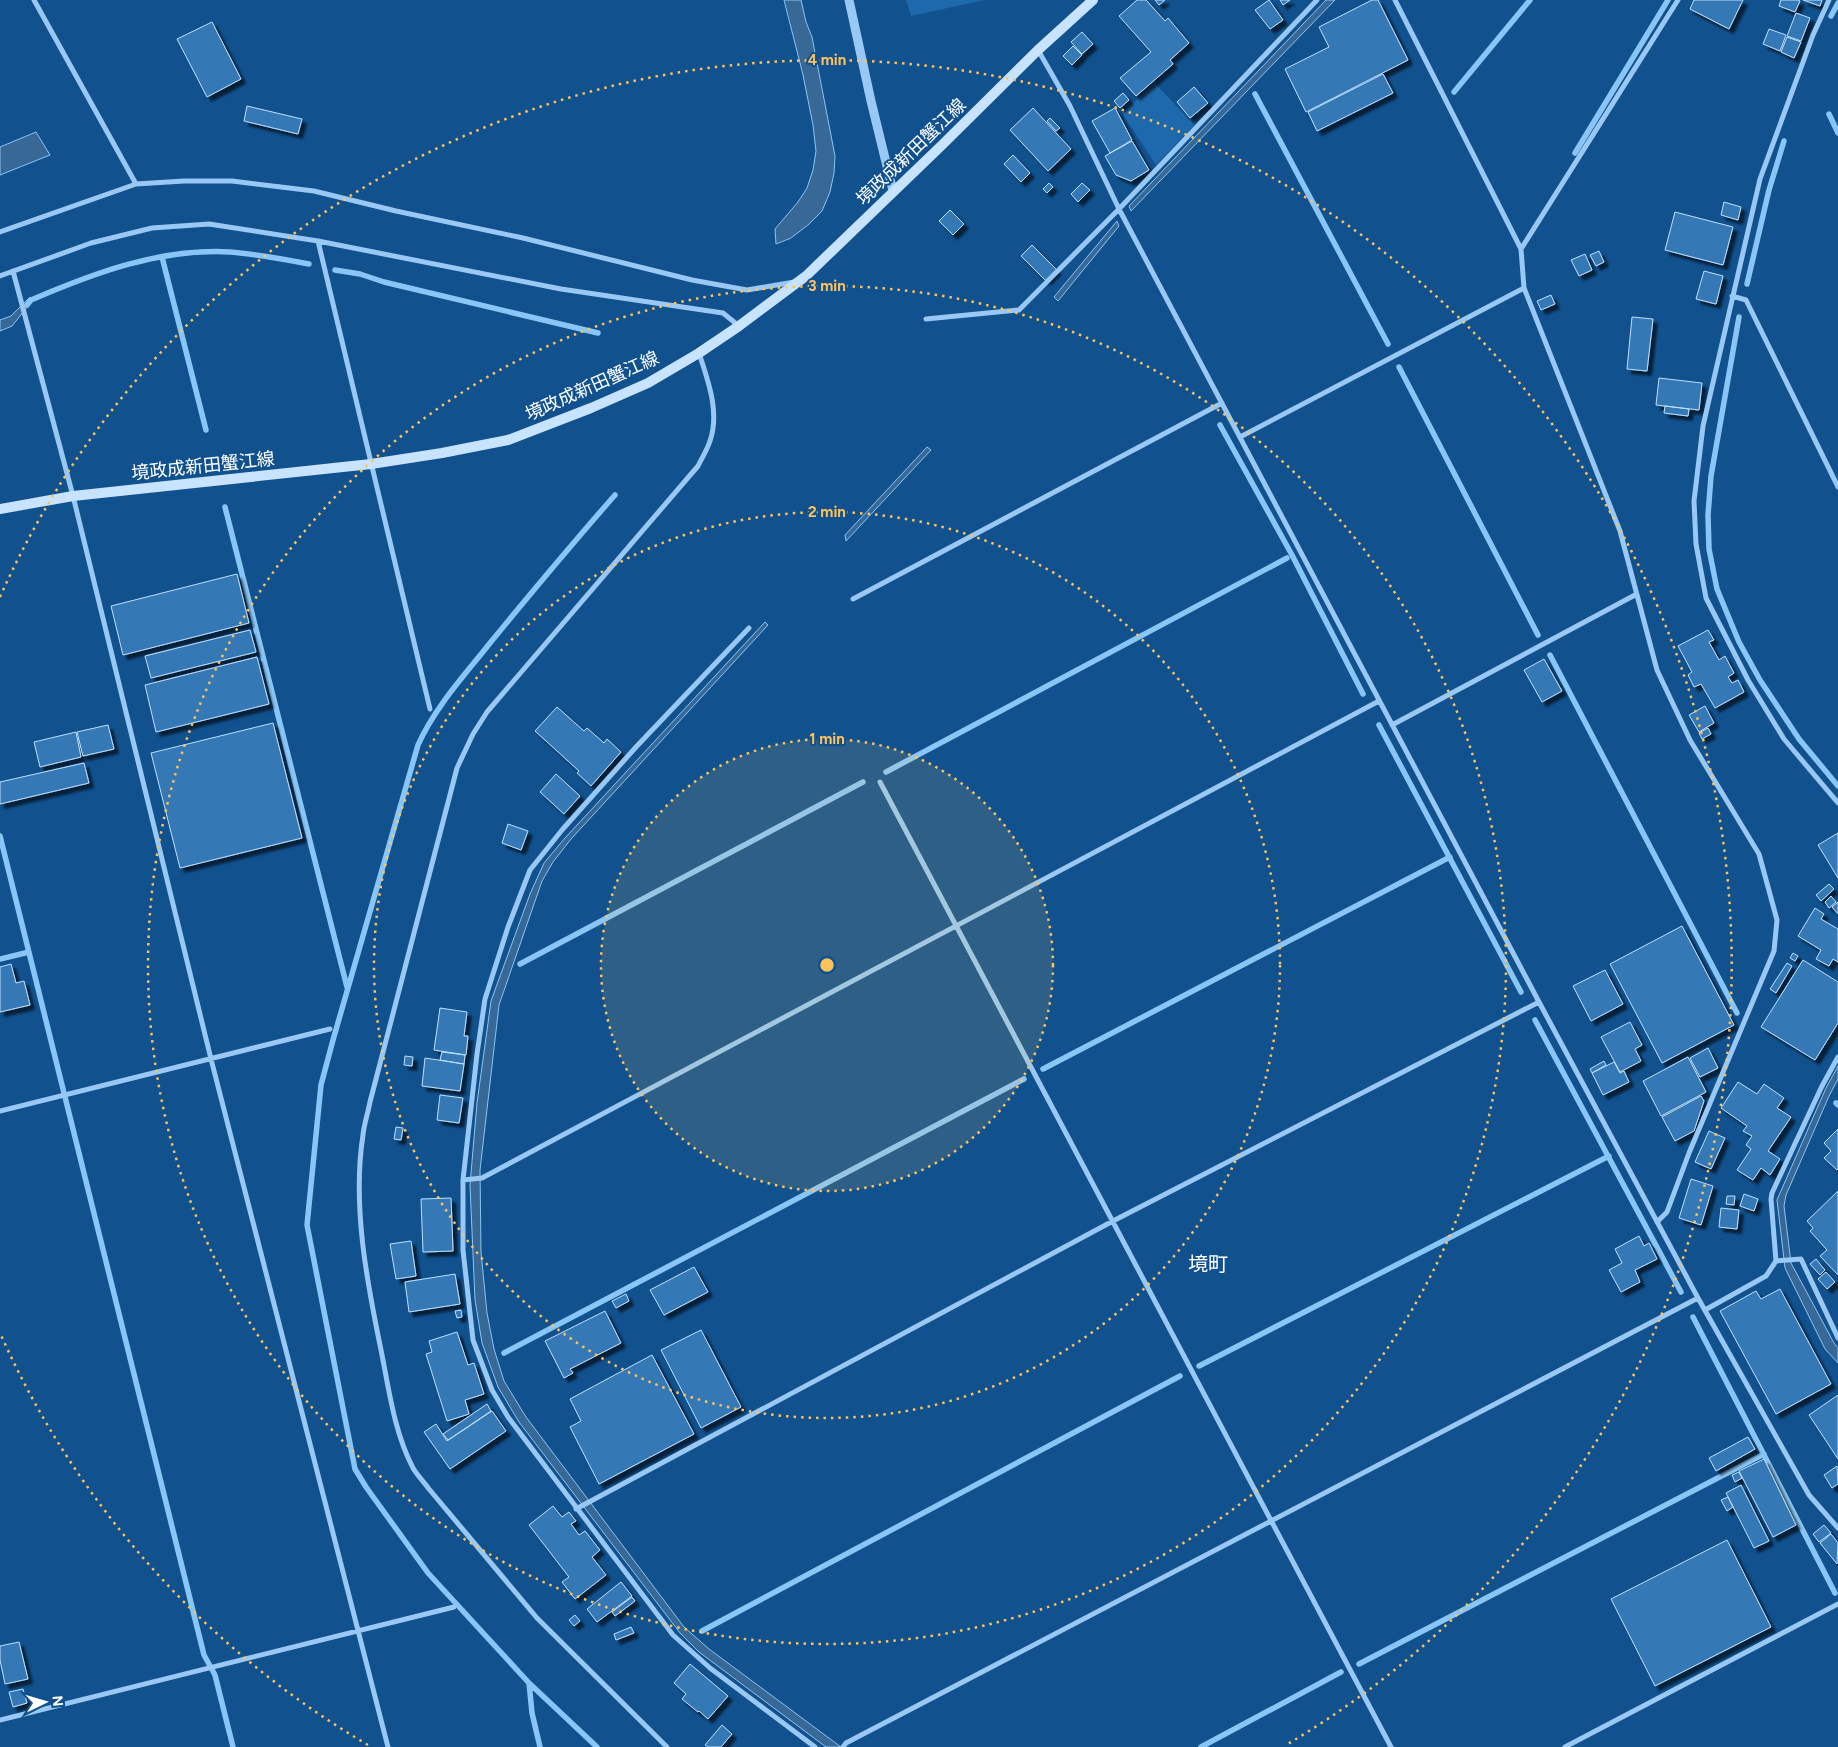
<svg xmlns="http://www.w3.org/2000/svg" width="1838" height="1747" viewBox="0 0 1838 1747" font-family="Figtree,'Noto Sans JP',sans-serif">
	<style>
		.green { fill: #1e69ac }
		.water { fill: #386895; stroke: #89c5f6 }
		.lines { fill: none; stroke-linecap: round; stroke-linejoin: round }
		.stream { stroke: #89c5f6; stroke-width: 5.5 }
		.building { fill: #3478b6; stroke: #bfe0fd; filter: url(#shadow) }
		.minor { stroke: #98c8f3; stroke-width: 5 }
		.tertiary { stroke: #98c8f3; stroke-width: 9 }
		.secondary { stroke: #c7e3fd; stroke-width: 10 }
		.ring { fill: none; stroke: #ffc25a; stroke-width: 2.5; stroke-dasharray: 2.5 5 }
		.labels { text-anchor: middle; stroke-width: 4; stroke-linejoin: round; paint-order: stroke }
		.street-label { font-size: 18px; fill: #fff; stroke: #10518e }
		.quarter-label { font-size: 20px; fill: #fff; stroke: #10518e }
		.centre { fill: #ffc25a; stroke: #10518e; stroke-width: 2.5 }
		.ring-label { font-size: 15px; text-anchor: middle; font-weight: bold; fill: #ffc25a; stroke: #10518e; stroke-width: 4; stroke-linejoin: round; paint-order: stroke }
	</style>
	<defs>
		<filter id="shadow"><feDropShadow dx="4.5" dy="4.5" stdDeviation="1" flood-color="#0009"/></filter>
	</defs>
	<rect width="100%" height="100%" fill="#10518e"/>
	<path class="green" d="M906,0H985L911,16Z
		M1155,83L1194,125L1156,165L1122,113Z"/>
	<path class="water" d="M784,0H801L806,22L812,37L835,156L834,173L830,192L822,211L808,225L791,238L776,244L775,229L798,202L807,188L813,170L816,151L813,125L803,75Z
		M1326,0H1335L1131,211L1129,206Z
		M36,132L50,155L0,175V147Z
		M1117,221L1119,226L1058,301L1054,297Z
		M30,297L32,301L12,326L0,331V320L11,316Z
		M927,447L931,450L846,541L845,535Z
		M765,622L768,625L571,839L553,862L542,881L499,1005L480,1170L481,1252L487,1313L494,1349L504,1381L526,1417L684,1627L709,1649L841,1747H826L699,1652L680,1633L519,1422L498,1387L482,1343L475,1300L470,1185L477,1103L491,1001L530,894L544,863L565,838Z
		M1838,1066V1079L1829,1096L1786,1195L1784,1206L1791,1263L1834,1343L1838,1348V1363L1825,1349L1785,1268L1777,1200L1826,1088Z"/>
	<g class="lines">
		<path class="stream" d="M1831,16L1838,3
			M1454,92L1530,0
			M1255,94L1388,344
			M1829,114L1838,133
			M1575,153L1668,0
			M162,257L206,430
			M335,270L360,274L384,282L598,333
			M1747,284L1769,190L1784,141
			M27,305L31,300C94,273 160,248 230,252C256,254 283,259 309,264
			M1739,317L1711,476L1708,515L1709,549L1717,589L1739,642L1760,680L1799,739L1838,786
			M1399,367L1538,635
			M1220,425L1292,555L1363,694
			M225,507L347,987
			M1550,655L1737,1013
			M1379,725L1521,992
			M886,772L1287,558
			M0,836L204,1655L215,1675L233,1747
			M0,959L29,952
			M520,964L863,782
			M1535,1020L1681,1292
			M1043,1069L1450,857
			M1836,1103L1838,1105
			M1693,1317L1835,1593
			M504,1353L1024,1079
			M1199,1366L1609,1156
			M702,1631L1180,1376
			M1359,1664L1764,1454
			M529,1683L532,1713L540,1747
			M597,1747L529,1683L428,1573L366,1487L355,1469L307,1225L321,1085L333,1040L418,745C435,707 464,676 490,643C531,593 572,544 615,495
			M1201,1747L1341,1672"/>
	</g>
	<path class="building" d="M1137,0H1146L1165,21L1168,18L1189,43L1170,60L1173,64L1136,96L1120,78L1151,52L1119,16Z
		M1155,0H1165L1159,5Z
		M1269,0L1283,20L1270,29L1255,10Z
		M1280,0H1290L1283,5Z
		M1372,0H1378L1408,60L1306,112L1285,69L1329,47L1319,27Z
		M1694,0H1743L1729,29L1690,9Z
		M1781,0H1798L1800,1L1795,12L1779,6Z
		M1803,0H1822L1820,6Z
		M1796,13L1810,18L1801,41L1787,36Z
		M212,22L241,79L207,97L177,39Z
		M1769,29L1786,35L1780,51L1763,44Z
		M1082,32L1093,44L1082,54L1071,42Z
		M1787,37L1801,42L1794,58L1781,52Z
		M1073,46L1082,55L1072,65L1063,56Z
		M1383,74L1393,93L1317,131L1308,112Z
		M1194,87L1208,103L1190,118L1177,102Z
		M1123,93L1129,100L1120,108L1114,101Z
		M247,106L302,119L298,134L244,121Z
		M1033,108L1071,149L1048,171L1010,130Z
		M1115,108L1132,140L1110,153L1092,121Z
		M1050,118L1060,128L1056,131L1047,121Z
		M1132,141L1149,170L1131,181L1116,175L1105,156Z
		M1013,155L1030,173L1021,182L1004,164Z
		M1049,183L1053,187L1047,193L1043,189Z
		M1082,183L1090,190L1078,202L1071,194Z
		M1724,202L1741,207L1738,220L1721,215Z
		M950,210L964,224L953,235L939,221Z
		M1675,212L1733,227L1723,265L1665,250Z
		M1032,245L1057,270L1046,281L1021,256Z
		M1599,251L1604,262L1596,266L1590,255Z
		M1585,254L1592,270L1579,276L1571,260Z
		M1704,271L1723,276L1716,304L1696,299Z
		M1551,295L1555,304L1541,310L1537,301Z
		M1632,317L1653,319L1647,371L1627,369Z
		M1659,378L1702,383L1699,410L1656,405Z
		M1665,406L1689,409L1688,416L1664,413Z
		M237,574L249,623L123,655L111,606Z
		M250,630L256,652L151,678L145,656Z
		M1708,630L1714,640L1709,642L1719,660L1725,656L1734,673L1728,677L1732,683L1738,680L1744,692L1715,708L1701,684L1694,687L1688,675L1692,672L1678,646Z
		M257,657L269,704L156,732L145,685Z
		M1544,659L1562,691L1542,702L1524,670Z
		M1705,706L1714,723L1699,732L1689,715Z
		M557,707L584,731L587,728L604,743L607,739L621,752L591,786L577,773L579,771L535,731Z
		M273,723L302,838L180,868L151,753Z
		M108,725L114,749L83,756L77,732Z
		M1708,728L1711,734L1702,739L1699,733Z
		M76,732L81,757L40,767L34,742Z
		M84,763L89,783L0,804V782Z
		M556,774L580,796L564,814L540,792Z
		M508,824L528,831L521,850L502,843Z
		M1838,833V878L1818,845Z
		M1829,884L1834,889L1821,901L1816,895Z
		M1831,896L1836,902L1829,908L1825,902Z
		M1838,902V914L1832,907Z
		M1815,908L1824,914L1821,919L1838,929V962L1833,959L1829,966L1816,959L1821,950L1798,936Z
		M1682,926L1734,1025L1662,1063L1610,964Z
		M1793,953L1798,956L1795,961L1790,958Z
		M1803,960L1838,982V1023L1815,1060L1761,1027Z
		M1787,963L1792,966L1776,993L1770,989Z
		M11,964L16,983L24,981L30,1005L0,1012V967Z
		M1605,970L1623,1004L1591,1021L1573,986Z
		M440,1008L467,1012L464,1036H468L466,1055L434,1050Z
		M1630,1022L1642,1045L1635,1049L1641,1061L1620,1072L1601,1037Z
		M1708,1048L1718,1068L1700,1077L1690,1058Z
		M442,1052L465,1055L464,1064L440,1060Z
		M405,1056L413,1057L412,1066L404,1065Z
		M1688,1057L1706,1092L1661,1116L1643,1081Z
		M425,1058L464,1064L460,1091L422,1086Z
		M1604,1061L1606,1065L1592,1073L1590,1069Z
		M1614,1062L1620,1073L1624,1071L1629,1082L1603,1095L1592,1073Z
		M1738,1082L1757,1094L1764,1084L1784,1098L1777,1108L1791,1117L1768,1151L1780,1159L1770,1175L1761,1168L1753,1180L1737,1170L1751,1149L1746,1145L1752,1136L1743,1131L1747,1126L1721,1108Z
		M440,1095L463,1098L459,1123L437,1120Z
		M1701,1096L1704,1101L1694,1131L1675,1141L1662,1117Z
		M396,1127L403,1128L401,1140L394,1139Z
		M1838,1129V1169L1837,1170L1824,1158L1831,1151L1824,1143Z
		M1709,1131L1725,1138L1711,1169L1695,1162Z
		M1691,1179L1713,1186L1701,1225L1679,1218Z
		M1838,1191V1275L1820,1256L1827,1250L1810,1231L1813,1228L1807,1221Z
		M1744,1194L1758,1199L1754,1211L1740,1206Z
		M1727,1196H1735L1734,1205L1726,1204Z
		M451,1198L453,1251L423,1252L421,1199Z
		M1721,1208L1739,1210L1737,1229L1719,1227Z
		M1639,1236L1644,1246L1649,1243L1657,1259L1635,1270L1640,1282L1621,1292L1609,1270L1622,1263L1615,1249Z
		M411,1241L416,1276L396,1279L390,1244Z
		M1816,1259L1825,1270L1820,1275L1810,1264Z
		M694,1267L708,1292L664,1315L650,1290Z
		M1826,1272L1835,1282L1827,1289L1818,1279Z
		M455,1274L460,1304L409,1312L405,1282Z
		M1780,1289L1831,1384L1776,1414L1720,1311L1756,1291L1761,1299Z
		M626,1294L629,1301L616,1308L612,1301Z
		M461,1310L462,1317L457,1318L455,1311Z
		M605,1311L621,1343L570,1369L573,1373L564,1378L545,1341Z
		M701,1330L741,1407L701,1428L661,1350Z
		M457,1332L468,1365L474,1363L484,1394L465,1400L469,1414L447,1421L426,1354L432,1352L429,1341Z
		M652,1355L694,1434L599,1484L570,1427L581,1421L570,1399Z
		M1838,1395V1459L1809,1415Z
		M487,1404L491,1411L448,1440L443,1434Z
		M492,1411L506,1431L450,1469L424,1432L436,1424L447,1441Z
		M1748,1437L1755,1449L1716,1471L1709,1458Z
		M1764,1459L1796,1525L1773,1537L1739,1471Z
		M1837,1466L1838,1484L1832,1488L1824,1475Z
		M1739,1472L1742,1478L1735,1482L1732,1475Z
		M1741,1485L1769,1541L1754,1548L1726,1493Z
		M1728,1497L1733,1507L1727,1511L1721,1500Z
		M553,1506L562,1517L569,1512L576,1521L571,1524L579,1535L585,1531L600,1550L592,1557L606,1575L575,1599L562,1582L569,1577L529,1525Z
		M1824,1525L1831,1533L1819,1542L1813,1534Z
		M1831,1534L1838,1543L1837,1564L1820,1543Z
		M1727,1540L1771,1627L1655,1686L1611,1599Z
		M621,1582L632,1596L597,1622L587,1609Z
		M632,1597L635,1601L615,1616L612,1612Z
		M575,1615L580,1621L574,1626L569,1620Z
		M631,1627L634,1633L616,1640L614,1634Z
		M19,1642L28,1679L5,1684L0,1660V1646Z
		M690,1664L728,1696L708,1719L699,1711L698,1712L682,1699L686,1694L674,1683Z
		M23,1689L27,1703L13,1707L9,1692Z
		M722,1725L732,1734L721,1747H708L705,1745Z"/>
	<g class="lines">
		<path class="minor" d="M34,0L136,184
			M1395,0L1521,249
			M1829,0L1813,35L1760,179L1703,426L1694,501L1696,544L1706,598L1748,680L1784,739L1838,803
			M1038,50L1070,106L1119,209L1539,1002L1698,1298L1809,1495L1838,1528
			M0,232L136,184L184,181H232L314,191L396,211L523,238L692,280L747,290L794,282
			M318,241L430,709
			M13,271L73,496L211,1059L388,1747
			M0,276L91,243L152,228L209,224L318,241L561,289L723,313L739,326
			M1732,296L1746,300L1838,487
			M926,319L1019,310L1119,209L1317,0
			M1240,437L1524,288
			M853,599L1222,403
			M749,628L636,747L562,830L530,870L508,927L485,999L477,1054L463,1180V1250L473,1340L492,1390L508,1417L673,1635L710,1668L815,1747
			M1392,725L1635,595
			M880,782L1391,1747
			M0,1111L330,1029
			M463,1180L482,1178L1379,701
			M1657,1222L1667,1212L1689,1153L1774,951L1777,920L1759,854L1690,740L1657,670L1620,531L1524,288L1521,249L1678,0
			M1776,1261L1801,1259L1838,1338
			M1705,1310L1766,1276L1776,1261L1771,1199L1772,1193L1822,1086L1838,1057
			M576,1509L1113,1221L1539,1002
			M0,1720L454,1607
			M667,1747L537,1618L429,1489C424,1482 417,1475 413,1468C394,1432 389,1389 381,1350C367,1282 352,1205 363,1135C364,1124 368,1113 370,1102L457,768L473,734L487,712L698,466C702,458 707,450 710,441C720,412 708,381 699,353
			M843,1747L846,1743L1698,1298
			M1565,1747L1838,1604"/>
		<path class="tertiary" d="M849,0L871,101L893,191"/>
		<path class="secondary" d="M0,509L73,496L371,464L442,453L508,440L591,408L648,383L699,353L739,326L806,276L941,146L1038,50L1093,0"/>
	</g>
	<circle cx="827" cy="965" r="226" fill="#ffc25a" fill-opacity=".12"/>
	<g class="ring">
		<circle cx="827" cy="965" r="226"/>
		<circle cx="827" cy="965" r="453"/>
		<circle cx="827" cy="965" r="679"/>
		<path d="M368 1745A905 905 0 0 1 0 1333M0 597A905 905 0 1 1 1286 1745"/>
	</g>
	<g class="labels">
		<g class="street-label">
			<text transform="translate(911 152) rotate(-44)" y="6">境政成新田蟹江線</text>
			<text transform="translate(592 386) rotate(-24)" y="6">境政成新田蟹江線</text>
			<text transform="translate(203 466) rotate(-6)" y="6">境政成新田蟹江線</text>
		</g>
		<g class="quarter-label">
			<text x="1208" y="1271">境町</text>
		</g>
	</g>
	<circle cx="827" cy="965" r="8" class="centre"/>
	<g class="ring-label">
		<text x="827" y="65">4 min</text>
		<text x="827" y="291">3 min</text>
		<text x="827" y="517">2 min</text>
		<text x="827" y="744">1 min</text>
	</g>
	<g transform="translate(45 1702) rotate(85)" stroke="#10518e" stroke-width="4" paint-order="stroke">
	<path d="M0-4L9 19L0 12L-9 19Z" fill="#ffffff"/>
	<text y="-8" font-size="14" font-weight="bold" text-anchor="middle" fill="#ffffff">N</text>
	</g>
</svg>
